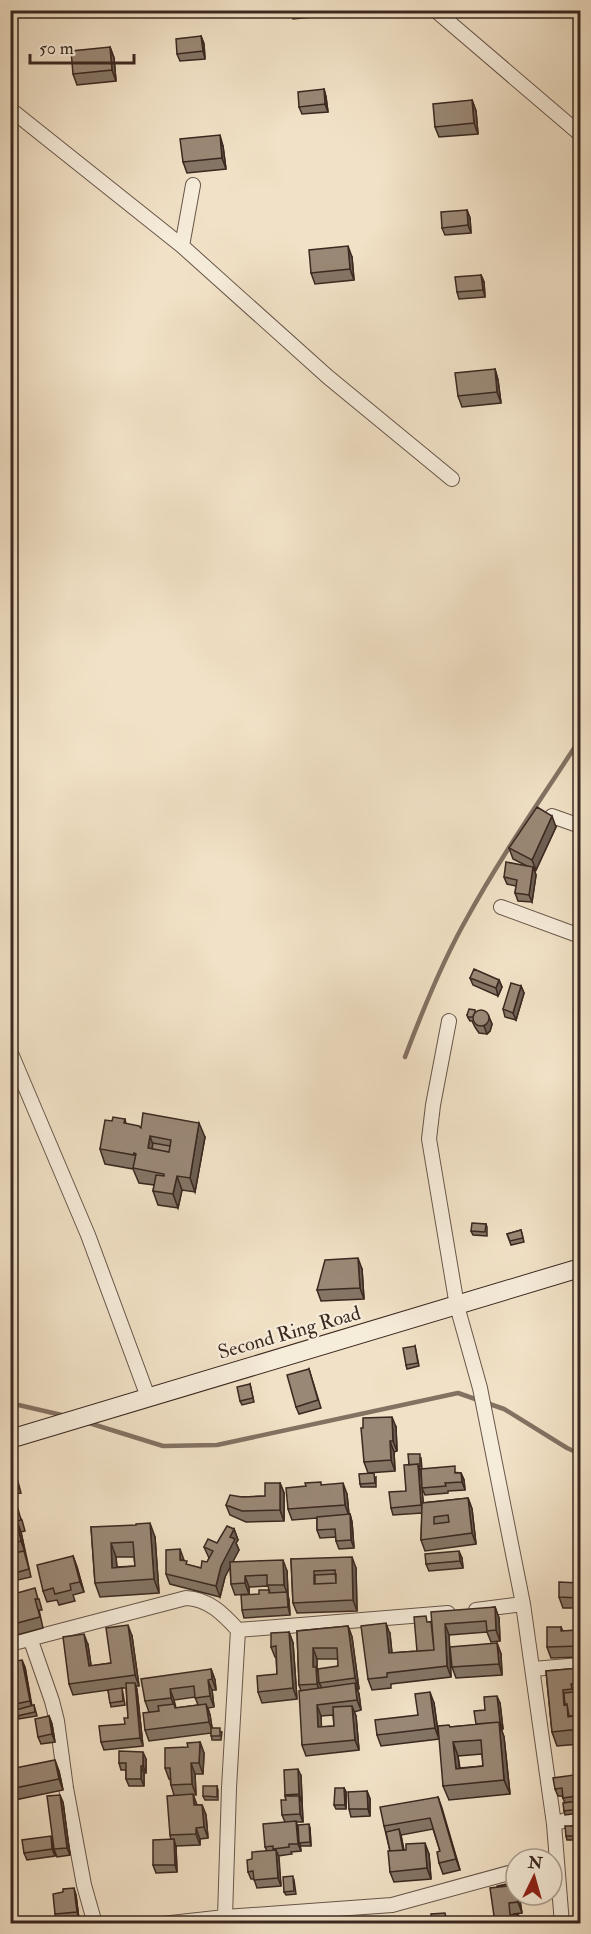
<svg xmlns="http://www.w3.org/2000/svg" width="591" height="1934" viewBox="0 0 591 1934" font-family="'IM FELL Double Pica',serif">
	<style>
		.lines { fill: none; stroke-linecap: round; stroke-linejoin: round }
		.stream { stroke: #837162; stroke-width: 4.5 }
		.minor-casing { stroke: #68564a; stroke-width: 16 }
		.secondary-casing { stroke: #3b2820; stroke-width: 20 }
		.minor { stroke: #f6ecda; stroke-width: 14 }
		.secondary { stroke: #f6ecda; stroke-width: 18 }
		.wall { fill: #847565; stroke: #3b2820; stroke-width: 1.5; fill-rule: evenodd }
		.shaded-wall { fill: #6c5f53; stroke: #3b2820; stroke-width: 1.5 }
		.building { fill: #9a8876; stroke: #3b2820; stroke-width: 1.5; fill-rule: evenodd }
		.labels { text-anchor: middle; stroke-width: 4.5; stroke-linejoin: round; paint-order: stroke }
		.street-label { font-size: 20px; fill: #3b2820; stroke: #f6ecda }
	</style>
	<rect width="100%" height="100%" fill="#f1e1c6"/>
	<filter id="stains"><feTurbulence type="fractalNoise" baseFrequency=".00333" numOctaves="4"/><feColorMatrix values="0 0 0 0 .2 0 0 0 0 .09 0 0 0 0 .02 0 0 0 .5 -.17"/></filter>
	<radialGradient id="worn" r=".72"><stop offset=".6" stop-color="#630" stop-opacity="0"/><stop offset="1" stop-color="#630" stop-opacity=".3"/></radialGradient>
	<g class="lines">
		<path class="stream" d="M405,1057C423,1009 442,962 467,918C501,856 542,798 580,739
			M10,1403L66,1416
			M89,1423L163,1446L217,1445L458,1393L504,1409L567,1448L580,1454"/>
		<g class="minor-casing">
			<path id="minor" d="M435,10L580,134
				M10,109L182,246L328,377L452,479
				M182,246L193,185
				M552,816L580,826
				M501,907L580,936
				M449,1021L433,1105L429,1139L457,1306L480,1388L523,1604L554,1824L562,1924
				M10,1051L88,1235L148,1397
				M476,1610L523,1604
				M238,1630L448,1613
				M30,1638L52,1701L57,1721L66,1788L84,1885L95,1924
				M10,1644L186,1598C209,1599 223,1614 238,1630L229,1788L225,1917
				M533,1669L580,1665
				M554,1824L580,1815
				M162,1924L225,1917L392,1905L516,1871"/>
		</g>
		<g class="secondary-casing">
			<path id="secondary" d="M10,1439L580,1268"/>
		</g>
		<use href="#minor" class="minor"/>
		<use href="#secondary" class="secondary"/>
	</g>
	<path class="wall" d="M290,10H331L332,15L293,19Z
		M201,36L204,44L205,59L180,61L177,54Z
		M110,47L114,58L116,81L77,85L73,74Z
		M324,89L326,97L328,112L302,114L299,107Z
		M472,100L476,111L478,134L439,137L435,127Z
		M223,146L226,169L187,173L183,162Z
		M467,210L470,218L471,233L445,235L442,228Z
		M352,257L354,280L315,284L311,273Z
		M481,275L484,282L485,297L459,299L457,292Z
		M495,369L498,380L501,403L462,407L458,396Z
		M580,742V759L577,749Z
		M556,827L536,870L534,869L536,875L532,902L518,901L515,893L516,886L507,884L504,877L527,866L513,859L509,848Z
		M470,978L499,980L502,987L498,996L473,985Z
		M521,986L524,993L516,1020L505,1017L503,1009Z
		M475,1012L489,1017L492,1024L490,1031L487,1034L479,1033L475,1027L472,1021H470L468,1018L467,1015Z
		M125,1119L126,1124L141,1128L205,1137L195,1192L182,1190L178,1208L158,1205L153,1191L154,1185L139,1183L133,1169L105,1164L100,1149L112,1121Z
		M486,1224L487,1227V1236L473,1235L471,1231Z
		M521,1230L524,1242L511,1245L507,1234Z
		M362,1269L364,1299L321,1301L317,1290Z
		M415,1346L419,1366L407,1369L406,1365Z
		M309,1369L321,1408L299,1414L296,1407Z
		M250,1384L254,1402L242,1405L240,1401Z
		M396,1427L397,1451L394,1452L395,1471L368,1473L364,1462Z
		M421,1458L422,1469L461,1473L464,1480L465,1490L448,1491V1493L425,1495L422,1488L421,1470H420L423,1503L468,1498L472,1509L476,1544L425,1551L421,1540L422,1513L393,1515L391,1508L406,1491L409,1465Z
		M16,1474L21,1493L12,1494L10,1489Z
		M376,1477V1487H361L360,1484Z
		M280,1483L284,1493V1521L246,1522L230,1515L226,1505L242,1497L265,1496Z
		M322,1485L347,1494L349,1514H350L352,1522L354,1548L339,1549L336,1541V1537L320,1538L317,1530V1518L292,1520L288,1509Z
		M10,1492L15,1510L22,1520L25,1531L21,1532L31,1577L18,1580L16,1576L10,1577Z
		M91,1527L155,1537L159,1593L100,1597L95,1583ZM116,1557H134L135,1566L117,1567Z
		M234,1529L238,1540L236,1543L239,1550L232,1562L287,1571L288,1595L289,1600L290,1615L244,1618L242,1610L259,1594L269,1590L270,1593L268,1586L249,1587V1594L235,1595L231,1584L230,1566L225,1577L220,1597L170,1584L166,1574L188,1565L201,1568L207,1562L209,1558L204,1547L217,1543Z
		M73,1556L77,1567L84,1592L73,1595L75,1601L59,1605L57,1600L47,1602L43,1591Z
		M462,1558L463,1568L429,1571L426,1564Z
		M291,1559L356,1568L357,1611L297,1613L293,1603Z
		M580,1563V1608H563L559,1597L580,1583Z
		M10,1595L39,1599L42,1610H39L43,1628L10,1637Z
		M495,1607L499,1618L500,1641L491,1642L487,1632L449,1635L451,1677L391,1684V1688L372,1690L368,1679L390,1634L392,1653L417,1651L429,1622Z
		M348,1626L352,1637L359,1689H357L359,1694L361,1710L354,1712L356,1716L359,1750L306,1756L302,1745L301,1691L299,1685L297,1631ZM317,1659H338V1666L318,1673L317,1669ZM333,1715L334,1726L321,1727V1716Z
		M561,1627L563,1631L580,1630V1657L551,1658L547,1647Z
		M289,1632L293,1643L297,1699L262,1703L258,1692L277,1674L276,1657H275L271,1647Z
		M132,1636L139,1686H136L137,1690L143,1746L104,1750L101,1742L125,1724L128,1718L126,1688H122L125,1705L111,1707L108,1690L73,1695L69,1684L88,1645L91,1666L111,1663Z
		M497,1643L501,1654L502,1675L456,1678L452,1667Z
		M25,1667L32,1706L34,1705L37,1716L19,1719L15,1704Z
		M580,1668V1744L557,1746L552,1732L546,1671Z
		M211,1669L215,1680L216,1690H212L214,1707L208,1708L210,1715L212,1728L222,1732L221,1740H212L211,1733L149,1741L145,1730L149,1712L145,1701ZM195,1697L198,1705L176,1708L174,1700Z
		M434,1703L439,1739L381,1746L377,1735L418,1715Z
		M500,1703L503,1729H501L504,1737L510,1794L449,1800L443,1786L450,1727L476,1725L485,1710ZM482,1754L483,1766L460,1768L458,1756Z
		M49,1716L52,1724L55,1742L41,1744L38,1737Z
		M200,1742L204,1753L203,1774H195L196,1795H193L197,1805H202L206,1815L208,1838L200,1839V1845L176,1846L177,1872L156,1873L153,1865L171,1840L170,1835L174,1795L171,1785L170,1779H169L165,1768L188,1747Z
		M146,1759V1773H144V1786H129L126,1779V1770H121L119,1763Z
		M10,1769L59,1771L63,1790L10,1801Z
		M301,1776L303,1822H296L298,1828H310L311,1846H301L300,1845L301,1851L291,1852L292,1854L278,1856L281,1886L257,1888L254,1879H251L248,1872L252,1859L267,1851L265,1847L285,1822L282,1815L286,1800L285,1795Z
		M577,1783L580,1813L565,1815L564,1811L565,1803L562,1796H558L555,1789Z
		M217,1786L218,1790V1800H205L203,1796Z
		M344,1788L346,1792V1809H336L334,1805Z
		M367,1791L370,1799V1816L351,1817L349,1809Z
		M438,1797L460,1870L443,1874L439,1863L440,1851L433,1829L401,1835L404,1850L429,1854L431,1879L394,1882L390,1872V1851L386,1834L384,1826Z
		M63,1802L70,1855L57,1857L54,1849Z
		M576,1830V1840H567L566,1836Z
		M53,1844L55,1856L27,1860L24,1853Z
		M294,1880L296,1894L286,1895L284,1892Z
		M508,1886L516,1895H519L522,1913L513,1914H518L522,1923H495Z
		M63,1892L76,1895L79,1919L58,1922L55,1914Z"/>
	<path class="shaded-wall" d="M201,36L204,44L205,59L203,51Z
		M110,47L114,58L116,81L112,70Z
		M324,89L326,97L328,112L325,104Z
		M472,100L476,111L478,134L474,123Z
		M220,135L223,146L226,169L222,158Z
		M467,210L470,218L471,233L468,225Z
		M348,246L352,257L354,280L350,269Z
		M481,275L484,282L485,297L483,290Z
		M495,369L498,380L501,403L497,392Z
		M552,816L556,827L536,870L532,860Z
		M533,867L536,875L532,902L529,895Z
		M499,980L502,987L498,996L496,988Z
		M521,986L524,993L516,1020L513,1013Z
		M489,1017L492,1024L490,1031L487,1034L484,1026Z
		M199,1123L205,1137L195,1192L190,1178Z
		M150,1136L155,1151L148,1148Z
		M177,1176L182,1190L178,1208L173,1194Z
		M358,1258L362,1269L364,1299L360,1288Z
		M392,1417L396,1427L397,1451L393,1441Z
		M390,1441L394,1452L395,1471L391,1460Z
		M418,1464L421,1472L424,1513L421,1505Z
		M461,1473L464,1480L465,1490L462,1482Z
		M280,1483L284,1493V1521L280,1510Z
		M343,1483L347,1494L349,1516L345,1505Z
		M10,1492L18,1521L14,1510L10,1496Z
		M468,1498L472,1509L476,1544L472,1533Z
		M350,1514L352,1522L354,1548L351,1540Z
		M17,1521L21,1532L25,1552L21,1541Z
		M150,1523L155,1537L159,1593L154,1579Z
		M234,1529L238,1540L236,1543L239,1550L225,1577L220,1597L216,1586L221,1566L230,1537Z
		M111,1543L116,1557L118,1582L112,1568Z
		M180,1549L184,1560H180Z
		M459,1551L462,1558L463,1568L460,1561Z
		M73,1556L77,1567L84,1592L80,1582Z
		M352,1557L356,1568L357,1611L353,1600Z
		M283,1560L287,1571L288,1595L284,1585Z
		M245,1576L249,1587V1594L245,1583Z
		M287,1592L289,1600L290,1615L288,1607Z
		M495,1607L499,1618L500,1641L496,1630Z
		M386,1623L390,1634L393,1664L389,1653Z
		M445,1624L449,1635L451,1677L447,1666Z
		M128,1625L132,1636L139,1686L135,1675Z
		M348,1626L352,1637L359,1689L355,1678Z
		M289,1632L293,1643L297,1699L293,1688Z
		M84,1634L88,1645L93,1677L89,1666Z
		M497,1643L501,1654L502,1675L499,1664Z
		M313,1648L317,1659V1669L320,1678L319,1683L321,1686V1695L317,1684L313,1667Z
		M22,1660L25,1667L32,1709L30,1701Z
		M211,1669L215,1680L216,1690L212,1679Z
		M208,1680L212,1690L214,1707L210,1696Z
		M135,1683L137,1690L143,1746L140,1738Z
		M355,1683L359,1694L361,1710L357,1700Z
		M170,1689L174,1700L175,1708L171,1698Z
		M430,1692L434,1703L439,1739L435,1728Z
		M497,1696L500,1703L503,1729L500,1722Z
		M206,1704L210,1715L213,1733L209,1722Z
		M317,1705L321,1716L322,1738L318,1727Z
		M352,1706L356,1716L359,1750L355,1740Z
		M49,1716L52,1724L55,1742L52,1734Z
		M499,1722L504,1737L510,1794L504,1780Z
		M200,1742L204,1753L203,1774L199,1763Z
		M453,1742L458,1756L461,1783L456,1769Z
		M143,1752L146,1759V1773L143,1766Z
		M55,1760L59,1771L63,1790L59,1779Z
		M191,1763L195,1774L196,1795L192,1784Z
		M141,1766L144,1773V1786L141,1779Z
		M298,1769L301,1776L302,1802L299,1794Z
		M574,1775L577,1783L579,1803L577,1796Z
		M344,1788L346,1792V1809L345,1805Z
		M367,1791L370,1799V1816L368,1809Z
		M193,1794L197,1805H194Z
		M60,1795L63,1802L70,1855L67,1848Z
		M299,1796L302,1803L303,1822L300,1814Z
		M438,1797L442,1808L460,1870L456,1859Z
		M202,1805L206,1815L208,1838L204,1827Z
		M296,1821L298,1829L301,1851L298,1844Z
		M309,1824L310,1828L311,1846L310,1842Z
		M196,1828L200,1839V1845L196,1834Z
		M399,1829L401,1836L405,1858L403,1851Z
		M51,1836L53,1844L55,1856L52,1849Z
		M174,1839L176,1847L177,1872L175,1865Z
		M425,1843L429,1854L431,1879L427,1868Z
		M276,1850L279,1857L281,1886L278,1878Z
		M74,1888L76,1895L79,1919L77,1912Z
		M517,1895H519L522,1913L518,1902Z"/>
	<path class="building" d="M201,36L203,51L177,54L176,39Z
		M110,47L112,70L73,74L71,51Z
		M324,89L325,104L299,107L298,92Z
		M472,100L474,123L435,127L433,104Z
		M220,135L222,158L183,162L180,139Z
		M467,210L468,225L442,228L441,212Z
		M578,224H580V247Z
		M348,246L350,269L311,273L309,250Z
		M481,275L483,290L457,292L455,277Z
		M495,369L497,392L458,396L455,373Z
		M580,742V751L577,749Z
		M537,807L552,816L532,860L509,848Z
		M506,862L533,867L529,895L515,893L517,880L504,877Z
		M474,969L499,980L496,988L470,978Z
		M511,983L521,986L513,1013L503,1009Z
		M469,1009L475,1010V1012L473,1017H468L467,1015Z
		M473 1018a8 8 0 1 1 16 0a8 8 0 1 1-16 0Z
		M143,1113L199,1123L190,1178L177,1176L173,1194L153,1191L156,1175L164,1176V1174L133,1168L136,1154L134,1153V1155L100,1149L105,1120L112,1121L113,1117L125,1119L124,1123L139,1126L141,1128ZM150,1136L171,1140L169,1152L148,1148Z
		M153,1143L170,1146L169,1152L152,1149Z
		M472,1223L486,1224L485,1232L471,1231Z
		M521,1230L523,1238L510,1241L507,1234Z
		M358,1258L360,1288L317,1290L325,1260Z
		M415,1346L418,1363L406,1365L403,1348Z
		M309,1369L318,1400L296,1407L287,1375Z
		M250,1384L253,1398L240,1401L237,1387Z
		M392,1417L393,1441H390L391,1460L364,1462L361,1428H363V1418Z
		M408,1454H420V1466H418V1464L409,1465Z
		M418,1464L421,1505L391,1508L389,1492L406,1491L404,1465Z
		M455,1466V1473H461L462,1482L445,1483L446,1486L422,1488L421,1469Z
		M374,1473L375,1483L360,1484L359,1474Z
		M16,1474L19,1489L11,1491L10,1476Z
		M321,1482V1485L343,1483L345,1505L288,1509L286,1488L306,1486L305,1483Z
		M265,1483H280V1510L242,1511L226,1505L230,1495L242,1497L265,1496Z
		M10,1496L14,1510L18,1509L21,1520L17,1521L21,1541L10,1544Z
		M468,1498L472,1533L421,1540L422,1503ZM448,1515L449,1522L434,1524V1517Z
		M350,1514L351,1540L336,1541L335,1529L317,1530V1517Z
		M150,1523L154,1579L95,1583L91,1527L136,1525V1524ZM133,1542L135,1566L112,1568L111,1543Z
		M227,1526L234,1529L230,1537L235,1539L221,1566L216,1586L166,1574V1550L180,1549V1560L187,1561L186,1564L201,1568L202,1561L207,1562L213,1551L204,1547L208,1539L217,1543Z
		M24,1551L29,1569L15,1573L14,1568L10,1569V1554Z
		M459,1551L460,1561L426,1564L425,1554Z
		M73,1556L80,1582L70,1584L71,1590L55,1594L53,1588L43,1591L37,1565Z
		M352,1557L353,1600L293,1603L291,1559ZM335,1570L336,1583L314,1584V1571Z
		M283,1560L284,1585H267V1575L245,1576V1583L231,1584L230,1562Z
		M580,1563V1598L559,1597V1582L580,1583Z
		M336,1574V1583L315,1584V1575Z
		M35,1588L38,1599H35L40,1617L10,1625V1595Z
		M259,1590H269V1593L287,1592L288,1607L242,1610L241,1595L259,1594Z
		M495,1607L496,1630L487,1631L486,1621L445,1624L447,1666L387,1673V1677L368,1679L361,1626L386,1623L389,1653L434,1650L431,1612Z
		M426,1616L427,1622H431L434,1650L417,1651L414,1617Z
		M128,1625L135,1675L69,1684L63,1637L84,1634L89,1666L111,1663L106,1628Z
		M348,1626L355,1678L319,1683L318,1669L338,1666L337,1648H313V1667H316L317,1684L299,1685L297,1631Z
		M547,1627H561V1631L580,1630V1646L547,1647Z
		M289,1632L293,1688L258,1692L257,1676L277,1674L276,1646L271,1647V1633Z
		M497,1643L499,1664L452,1667L450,1647Z
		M22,1660L30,1701L15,1704L10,1682V1662Z
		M580,1668V1683L571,1684L572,1689L563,1690L564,1705L567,1704L568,1717L580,1715V1729L552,1732L546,1671Z
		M211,1669L212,1679L208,1680L210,1696L195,1698L194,1686L170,1689L171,1698L145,1701L141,1679Z
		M126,1683H135L140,1738L101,1742L99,1726L125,1724L124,1718H128Z
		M355,1683L357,1700L317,1705L318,1727L334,1726L333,1707L352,1706L355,1740L302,1745L299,1691Z
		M580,1686V1715L569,1716L567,1704L565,1705L564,1693L573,1692L572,1687Z
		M122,1688L123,1701L110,1703L108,1690Z
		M430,1692L435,1728L377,1735L375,1720L418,1715L415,1694Z
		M497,1696L500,1722L476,1724L474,1711L485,1710L484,1697Z
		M174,1704L175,1708L206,1704L209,1722L145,1730L143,1713L159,1711L158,1706Z
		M34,1705L35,1712L17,1716L16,1710Z
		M49,1716L52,1734L38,1737L35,1719Z
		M499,1722L504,1780L443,1786L438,1726L449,1725L450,1727ZM481,1740L483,1766L456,1769L453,1742Z
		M211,1728H220V1736H211Z
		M200,1742L199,1763H191L192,1784L171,1785L170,1768H165V1748L188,1747L187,1743Z
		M119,1751L143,1752V1766H141V1779H126V1763H119Z
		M55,1760L59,1779L10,1789V1769Z
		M298,1769L299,1794L285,1795L284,1770Z
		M574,1775L577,1796L563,1798L562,1788L555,1789L553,1778Z
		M203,1786H217V1797L203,1796Z
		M335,1788H344L345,1805H334Z
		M367,1791L368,1809H349L348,1792Z
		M193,1794L194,1805H202L204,1827L196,1828V1834L170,1835L167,1796Z
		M60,1795L67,1848L54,1849L47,1796Z
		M285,1796H299L300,1814L282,1815L281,1800H286Z
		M438,1797L456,1859L439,1863L437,1852L440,1851L430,1818L384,1826L380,1807Z
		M578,1801L579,1809L564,1811L563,1803Z
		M296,1821L298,1844H289V1847L273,1849V1846L265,1847L263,1824Z
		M309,1824L310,1842L299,1843L298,1825Z
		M565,1826H574L575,1836H566Z
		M399,1829L403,1850L390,1851L386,1832Z
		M51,1836L52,1849L24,1853L22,1840Z
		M174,1839L175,1865H153V1840Z
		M425,1843L427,1868L390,1872L388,1851L406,1850V1844Z
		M276,1850L278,1878L254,1880L253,1871L248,1872L247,1860L252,1859V1852Z
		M576,1853H580V1863H577Z
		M293,1876L294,1891L284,1892L283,1877Z
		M507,1884V1886L497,1887V1886Z
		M516,1885V1895L518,1902L509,1903L510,1915L518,1914L519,1923H495L490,1888Z
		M74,1888L77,1912L55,1914L53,1894L63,1892V1889Z
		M445,1913L447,1923H432L431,1914Z"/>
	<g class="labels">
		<g class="street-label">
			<text transform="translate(289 1332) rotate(-16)" y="7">Second Ring Road</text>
		</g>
	</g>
	<rect width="591" height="1934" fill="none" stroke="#f1e1c6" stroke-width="36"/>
	<rect x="12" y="12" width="567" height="1910" fill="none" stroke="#3b2820" stroke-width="3"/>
	<rect x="18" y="18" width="555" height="1898" fill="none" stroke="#3b2820" stroke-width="1.5"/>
	<g transform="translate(534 1877) rotate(5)"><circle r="28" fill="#f6ecda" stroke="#ab9e90" stroke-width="1.5"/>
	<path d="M0-4.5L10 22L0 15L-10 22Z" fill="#8f2418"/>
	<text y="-9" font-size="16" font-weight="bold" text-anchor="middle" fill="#3b2820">N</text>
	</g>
	<path d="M30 54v9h104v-9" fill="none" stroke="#3b2820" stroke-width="3"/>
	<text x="39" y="54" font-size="18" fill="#3b2820" stroke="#f6ecda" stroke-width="4.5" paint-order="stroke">50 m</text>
	<rect width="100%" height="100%" filter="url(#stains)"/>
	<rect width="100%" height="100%" fill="url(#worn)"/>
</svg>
